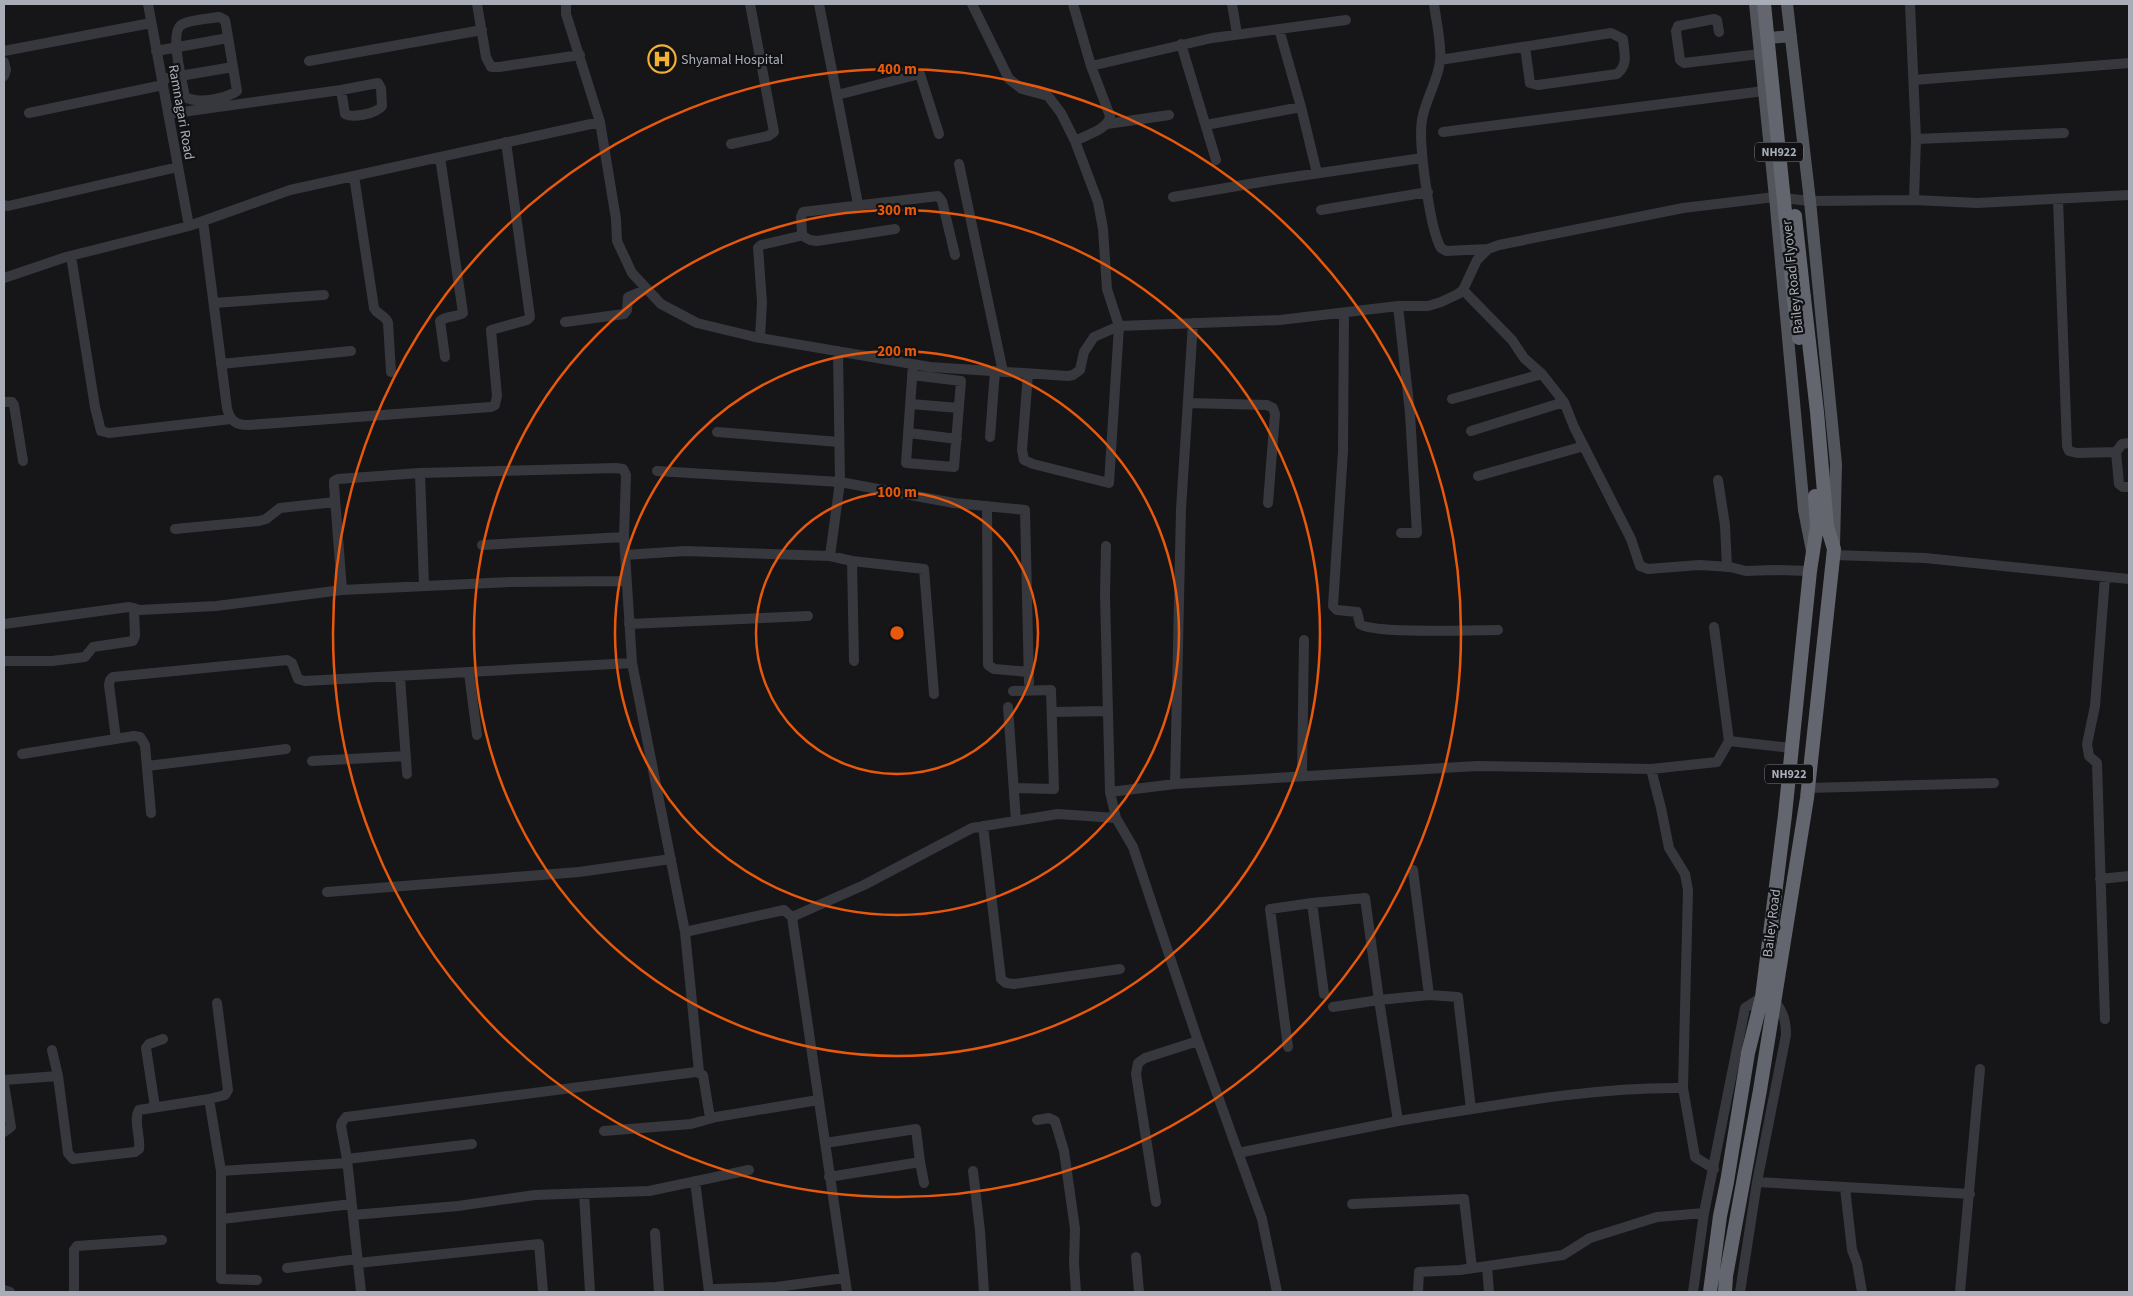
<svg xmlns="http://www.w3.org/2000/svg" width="2133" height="1296" viewBox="0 0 2133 1296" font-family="'Source Sans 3',sans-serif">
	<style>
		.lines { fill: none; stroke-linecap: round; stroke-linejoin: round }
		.minor { stroke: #37383d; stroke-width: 10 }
		.major { stroke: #53555c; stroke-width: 12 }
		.highway { stroke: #63666e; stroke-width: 14 }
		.highway-bridge { stroke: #63666e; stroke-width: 14 }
		.ring { fill: none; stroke: #e8590c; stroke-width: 2.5 }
		.labels { text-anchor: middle; stroke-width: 4.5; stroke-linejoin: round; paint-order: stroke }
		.shield { fill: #111113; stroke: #7b7e86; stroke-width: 1 }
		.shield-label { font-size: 12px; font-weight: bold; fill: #a8adb8 }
		.poi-label { font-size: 14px; fill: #a8adb8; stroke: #111113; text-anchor: start }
		.street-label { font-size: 14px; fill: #a8adb8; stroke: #111113 }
		.centre { fill: #e8590c; stroke: #111113; stroke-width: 2.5 }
		.ring-label { font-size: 15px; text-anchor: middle; font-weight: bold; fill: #e8590c; stroke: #111113; stroke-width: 4.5; stroke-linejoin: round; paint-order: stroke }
	</style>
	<rect width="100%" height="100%" fill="#161618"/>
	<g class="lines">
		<path class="minor" d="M148,4L189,226
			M477,4L486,57L491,67H499L580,55
			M566,4V14L600,122
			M819,4L858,204
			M972,4L1009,79L1022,89L1048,96L1061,113L1075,141L1098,202L1103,229L1107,289L1119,326L1109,483L1033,464L1024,460L1022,450L1028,374
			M1073,4L1091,66L1110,116C1109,129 1086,135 1075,141
			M1232,4L1237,34
			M1434,4C1436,20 1442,45 1440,61C1438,81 1425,100 1422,120C1418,142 1430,230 1441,248L1446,251L1488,249
			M1910,4L1916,139L1914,200
			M219,17L225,20L226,25L237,91C225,99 198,104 185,97C183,84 169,34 181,25C190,19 209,19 219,17Z
			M1719,32L1717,20L1714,19L1678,26L1676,31L1680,60L1684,63L1760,54
			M1181,44L1216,160
			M4,51L151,23
			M156,51L228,38
			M1440,60C1497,51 1554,42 1611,33L1623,39C1624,53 1629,64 1617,74L1538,85L1530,83L1525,47
			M309,61L482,30
			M4,62L6,70L4,76
			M1091,66L1212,38L1346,20
			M162,79L233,67
			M1914,80L2129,63
			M837,95L920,74L939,134
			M1301,107L1317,173
			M29,113L163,85
			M168,114L341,90L378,83L381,88L382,106C376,114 353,118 345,114L341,90
			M1107,124L1169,115
			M1206,125L1301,107L1279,29
			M1443,132L1764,91
			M1916,139L2064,133
			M731,144L768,136L774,132L750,4
			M440,157L463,313C456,318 447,315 440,321L445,357
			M959,164L1003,372
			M354,176L374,308C377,315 386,315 388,323L391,372
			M1173,197L1279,179L1422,158
			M2058,199L2067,446L2069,451L2077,453L2116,452L2119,484L2123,487H2129
			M4,205L8,206L178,167
			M1321,210L1428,192
			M203,221L227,408C230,421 236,425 249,425L491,407L495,405L497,396L491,330L527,320L530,317L506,142
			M801,235L810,240L817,241L895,229
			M71,256L95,407L101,431L109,433L231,419
			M4,278L66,257L189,226L290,190L600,122L616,219L617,241L632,273L661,304L697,323L755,337L930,367L1068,376L1073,375L1080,370L1084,352L1094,337L1119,326L1280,320L1398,306H1428L1441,302L1458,294L1463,290L1477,260L1488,249L1499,245L1683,208L1775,197L1810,201L1914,200L1977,203L2129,195
			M1463,290L1512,340L1524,358L1542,374L1564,402L1574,427L1631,539L1640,566L1648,569L1699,565L1730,567L1746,571L1774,570L1810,571
			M214,303L324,295
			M1398,306L1410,413L1417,533H1401
			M1344,313L1343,451L1333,606L1337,610L1357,612L1360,624C1371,634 1477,630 1498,630
			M565,322L624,314L627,310L628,297L647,289
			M1193,323L1181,509L1175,784L1477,766L1651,769L1717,762L1729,741L1714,627
			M760,338L762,302L758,248L761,245L800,236L802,233L801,217L803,212L938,196L942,201L955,255
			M221,364L351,351
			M912,375L961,381L954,467L906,463L913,364
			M1452,399L1542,374
			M4,402H12L14,405L23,461
			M1188,403L1267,405L1273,408L1275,414L1268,503
			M911,404L959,408
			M1471,431L1564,402
			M717,432L839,442
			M909,433L957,439
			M990,437L995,371
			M2116,452L2122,444L2129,443
			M657,471L840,482L838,351
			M420,473L424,586
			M1478,476L1584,446
			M1718,480L1725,525L1727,567
			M987,506L988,665L994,669L1029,672
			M175,529L259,521L266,519L280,508L335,502
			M482,545L624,537
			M1106,546L1105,595L1110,792L1116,818L1133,847L1197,1038L1262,1219L1277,1292
			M625,555L685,551L830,556L852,561L924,569L934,694
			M1833,555L1925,558L2129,579
			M830,556L840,482L954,503L1025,510L1029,683
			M852,561L854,661
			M2105,577L2095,706L2087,744L2089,756L2097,763L2105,1019
			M342,590L334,485V481L338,479L420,473L616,468L623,469L626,475L624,537L632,663L685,932L784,910L792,917L847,1292
			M4,624L129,607L140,610L216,606L342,590L511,582L626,581
			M629,624L808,616
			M4,661H52L85,657L93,647L133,641L135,636L134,608
			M469,673L477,735
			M400,677L407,774
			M1013,691L1051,690L1054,789L1014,788
			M1008,707L1016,821
			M1052,712L1108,711
			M116,739L109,685L110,680L113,677L287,660L292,663L298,679L305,681L632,663
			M1729,741L1792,748
			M22,754L134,736L140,737L145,745L151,813
			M312,761L406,756
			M147,766L286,749
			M1651,769L1661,808L1669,848L1685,874L1688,890L1683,1088L1695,1157L1714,1169
			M1302,775L1304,640
			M1808,788L1994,783
			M1110,792L1175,784
			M983,826L1001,979L1006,983L1014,984L1120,969
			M2100,879L2129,876
			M327,892L579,872L671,859
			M1312,903L1324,994
			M792,917L864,885L972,828L1058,814L1116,818
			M685,932L699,1072
			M1429,995L1458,997L1471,1109
			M1288,1047L1270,909L1312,903L1365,898L1379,1000L1429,995L1413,870
			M52,1050L58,1076L68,1153L73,1159L135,1152L139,1149C141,1138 133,1120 139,1110L209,1099L221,1171V1279L257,1280
			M4,1080L58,1076
			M4,1084L11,1127L4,1132
			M209,1099L225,1095L228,1090L217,1003
			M155,1107L146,1048L149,1044L163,1039
			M1037,1120L1049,1118L1055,1121L1064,1151L1075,1229L1074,1263L1076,1292
			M1398,1121C1493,1106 1587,1087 1683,1088
			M604,1131L691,1124L716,1117L818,1100
			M825,1143L916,1129L920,1162L829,1177
			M1238,1153L1398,1121L1379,1000L1333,1007
			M347,1159L472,1144
			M920,1162L924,1183
			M221,1171L347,1163
			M973,1171L980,1231L984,1292
			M695,1181L709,1291
			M1757,1182L1970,1194
			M1845,1188L1852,1250L1857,1263L1862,1292
			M584,1193L590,1292
			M1156,1202L1136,1074L1138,1063L1145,1058L1198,1041
			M1352,1204L1464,1199L1472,1268
			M353,1215L458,1206L535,1195L649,1191L749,1170
			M222,1219L352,1204
			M655,1233L659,1292
			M1136,1257L1139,1292
			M358,1263L539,1244L543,1292
			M1487,1266L1489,1292
			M287,1268L357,1259
			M4,1290L10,1292
			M74,1292V1250L77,1246L162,1240
			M361,1292L347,1159L341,1126L342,1122L346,1117L696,1072L703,1075L710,1118
			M708,1292L715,1289L776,1287L844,1278
			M1418,1292L1419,1272L1460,1270L1563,1255L1590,1238L1657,1217L1704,1213
			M1693,1292L1704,1213L1745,1008L1762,997
			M1740,1292L1757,1182L1786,1035C1786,1020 1783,1011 1773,999
			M1960,1292L1980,1069"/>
		<path class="major" d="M1755,4L1775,197L1804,510L1812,551
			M1787,4L1810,201L1836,464L1834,546
			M1759,39L1791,36"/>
		<path class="highway" d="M1794,300L1799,338
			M1710,1292L1720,1216L1727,1182L1748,1053L1762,997L1785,815L1810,571L1817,526L1815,496
			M1725,1292L1726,1276L1760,1090L1807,798L1834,549L1827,526L1817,412L1804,298"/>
		<path class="highway-bridge" d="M1764,4L1794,300
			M1795,216L1804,298"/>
	</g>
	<g class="ring">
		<circle cx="897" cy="633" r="141"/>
		<circle cx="897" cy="633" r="282"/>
		<circle cx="897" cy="633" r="423"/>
		<circle cx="897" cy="633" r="564"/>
	</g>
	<defs>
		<g id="hospital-ring" transform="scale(1.4375)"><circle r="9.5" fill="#111113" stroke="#f2b134" stroke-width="1.5"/><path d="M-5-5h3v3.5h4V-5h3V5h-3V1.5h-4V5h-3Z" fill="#f2b134"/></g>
	</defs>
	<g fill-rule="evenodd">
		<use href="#hospital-ring" x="662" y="59"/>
	</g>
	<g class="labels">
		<g class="shield">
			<rect x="1755" y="142.5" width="48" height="19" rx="4"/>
			<rect x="1765" y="764.5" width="48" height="19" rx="4"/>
		</g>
		<g class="shield-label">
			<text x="1779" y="156">NH922</text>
			<text x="1789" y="778">NH922</text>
		</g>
		<g class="poi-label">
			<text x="681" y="64">Shyamal Hospital</text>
		</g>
		<g class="street-label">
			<text transform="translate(182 112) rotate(80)" y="5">Ramnagari Road</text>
			<text transform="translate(1792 277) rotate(-96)" y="5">Bailey Road Flyover</text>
			<text transform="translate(1771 923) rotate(-83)" y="5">Bailey Road</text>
		</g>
	</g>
	<circle cx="897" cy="633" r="8" class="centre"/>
	<g class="ring-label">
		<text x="897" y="74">400 m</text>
		<text x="897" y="215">300 m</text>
		<text x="897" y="356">200 m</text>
		<text x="897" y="497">100 m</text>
	</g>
	<rect width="2133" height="1296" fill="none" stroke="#a8adb8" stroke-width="10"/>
</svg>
